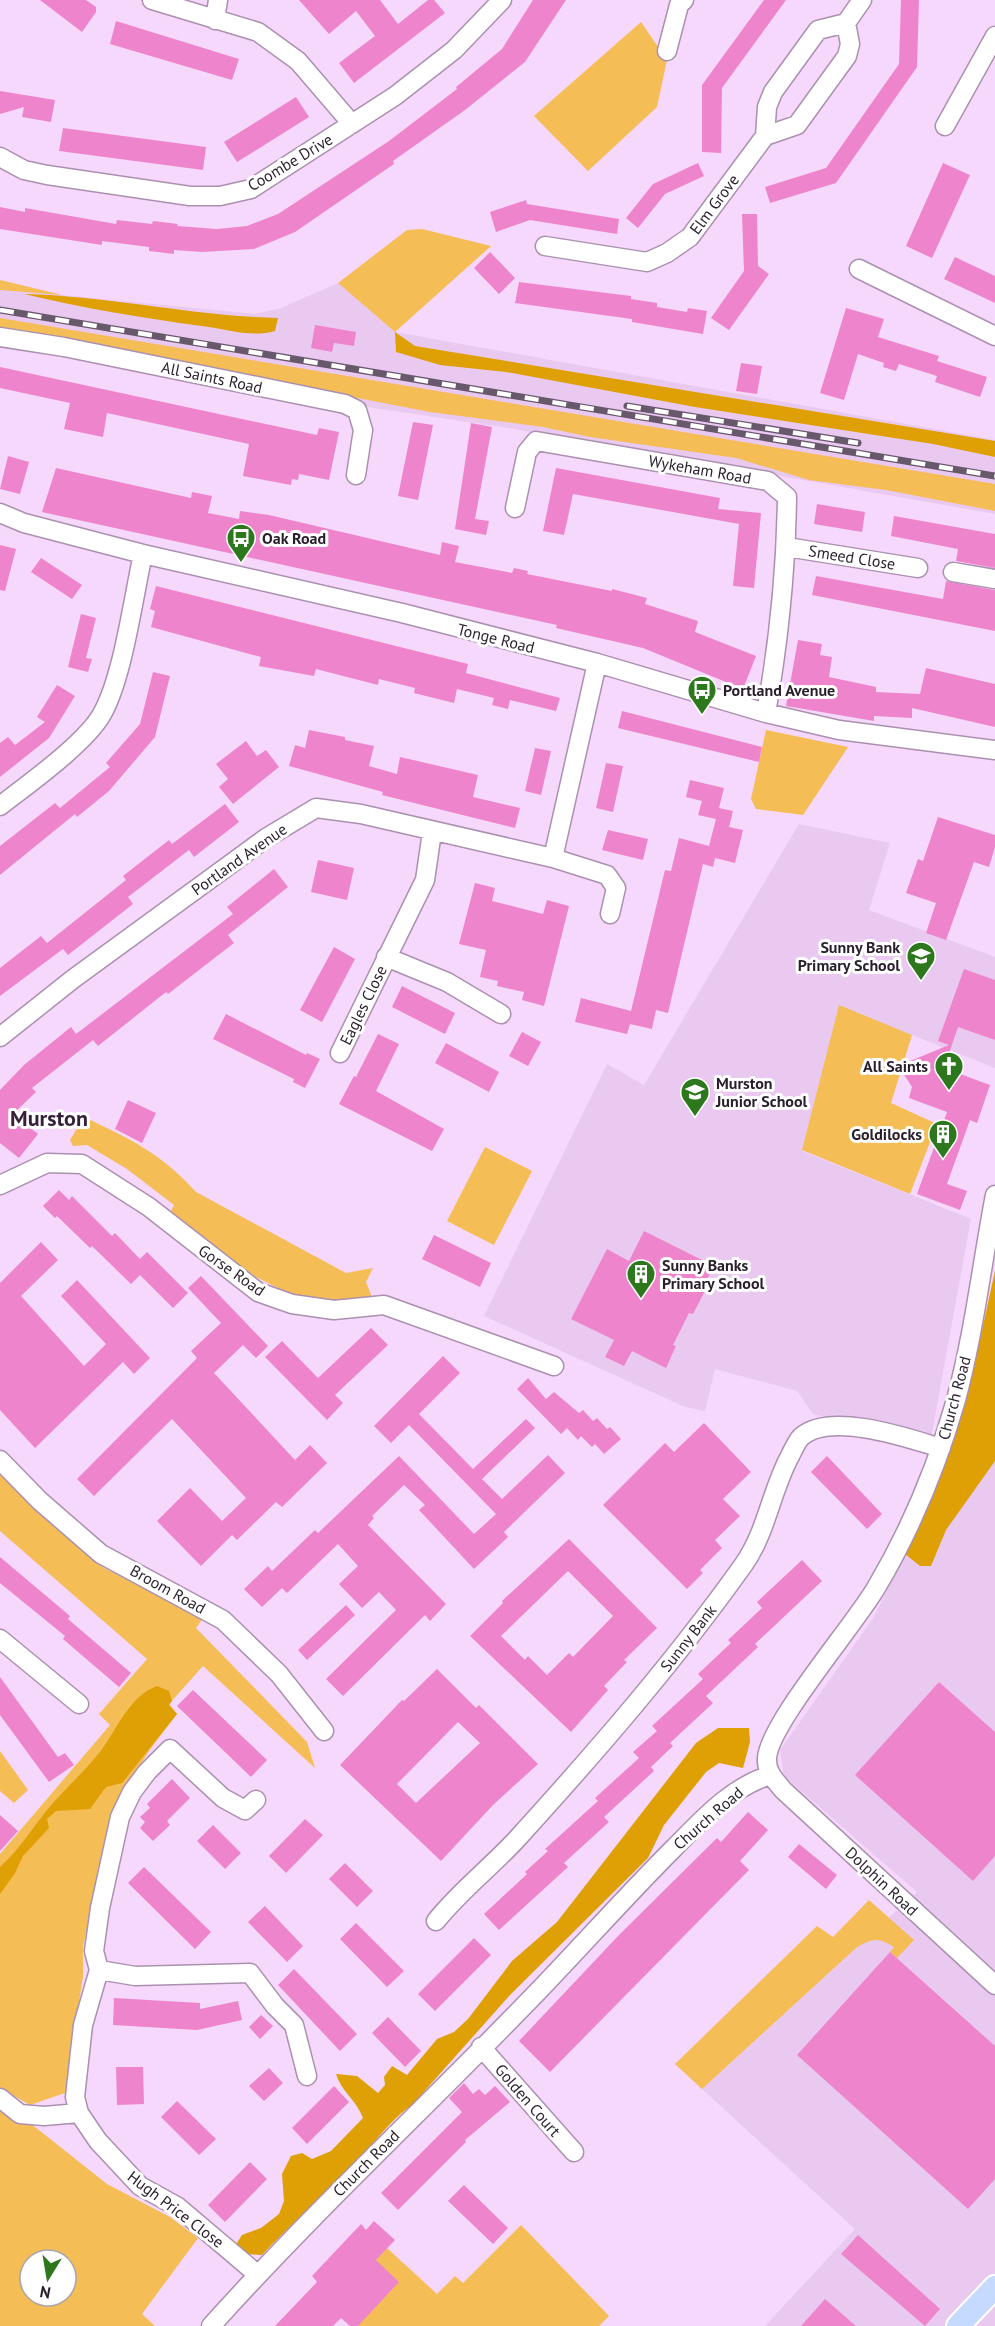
<svg xmlns="http://www.w3.org/2000/svg" width="995" height="2326" viewBox="0 0 995 2326" font-family="'PT Sans',sans-serif">
	<style>
		.built { fill: #eac9f1 }
		.green { fill: #f5bd55; fill-rule: evenodd }
		.forest { fill: #dea004 }
		.building { fill: #ee85cc; fill-rule: evenodd }
		.lines { fill: none; stroke-linecap: round; stroke-linejoin: round }
		.minor-casing { stroke: #ab90b0; stroke-width: 21 }
		.major-casing { stroke: #fff; stroke-width: 26 }
		.minor { stroke: #fff; stroke-width: 18 }
		.major { stroke: #c5dafe; stroke-width: 22 }
		.rail-casing { stroke: #68586c; stroke-width: 7 }
		.rail { stroke: #fff; stroke-width: 4.5; stroke-dasharray: 14; stroke-linecap: butt }
		.labels { text-anchor: middle; stroke-width: 6; stroke-linejoin: round; paint-order: stroke }
		.street-label { font-size: 16px; fill: #291f2c; stroke: #fff }
		.poi-label { font-size: 16px; font-weight: bold; fill: #291f2c; stroke: #fff; text-anchor: start }
		.district-label { font-size: 22px; font-weight: bold; fill: #351f3a; stroke: #fff }
	</style>
	<rect width="100%" height="100%" fill="#f5d8fb"/>
	<path class="built" d="M0,280L62,295L255,314L281,308L338,283L395,332L995,440V514L515,429L374,408L60,338L0,329Z
		M799,824L890,843L869,910L995,957V1068L839,1006L802,1151L971,1219L931,1438L813,1414L797,1391L715,1369L705,1411L685,1407L484,1316L607,1064L644,1085Z
		M995,1270V2326H765L855,2229L702,2089L917,1892L784,1776L780,1750L874,1617L905,1554L946,1459L972,1376Z"/>
	<path class="green" d="M641,22L667,60L657,107L588,171L534,116Z
		M422,229L491,246L395,332L338,283L407,230Z
		M0,280L62,295L0,290Z
		M0,318L995,484V511L886,490L809,480L736,458L590,437L543,427L430,412L0,329Z
		M766,730L848,747L803,815L756,809L751,799Z
		M839,1005L912,1035L891,1103L937,1124L910,1194L802,1150Z
		M84,1117C130,1139 161,1153 196,1192L346,1273L373,1268L366,1282L373,1300L311,1301L280,1289L254,1276L169,1215L174,1205L127,1169L87,1145L73,1146L70,1140Z
		M485,1147L532,1171L494,1245L447,1221Z
		M0,1474L38,1513L104,1568L203,1618L196,1628L307,1742L315,1768L203,1666L169,1704L177,1714L151,1748L121,1794L105,1838L83,1947V1977L72,2045L68,2092L30,2105L0,2088V1854L110,1725L99,1714L147,1659L0,1531Z
		M0,1751L28,1790L14,1803L0,1791Z
		M869,1900L914,1940L897,1958L890,1952L894,1947C878,1937 872,1938 856,1948L702,2089L675,2064L817,1926L833,1937Z
		M0,2106L35,2127L107,2184L170,2217L198,2238L142,2314L155,2326H0ZM30,2260H66V2296H30Z
		M521,2225L609,2316L599,2326H358L376,2260L387,2248L437,2294L455,2276L463,2283Z"/>
	<path class="forest" d="M24,294C109,296 193,316 278,318L275,331C251,338 226,329 202,326C142,318 82,308 24,294Z
		M395,332L415,346L995,441V457L933,444L695,407L506,372L440,365L396,352Z
		M995,1271V1461L946,1530L931,1566H920L905,1554L946,1459L972,1376Z
		M157,1686L169,1691L172,1701L169,1705L177,1714L122,1783L106,1787L90,1809L56,1811L47,1819L49,1828L23,1856L15,1873L0,1894V1867C19,1850 31,1830 47,1810C64,1790 83,1773 100,1752C117,1730 129,1696 157,1686Z
		M718,1728H749L750,1742L743,1768L719,1763L706,1772L664,1825L648,1858L510,1995L413,2104C386,2123 369,2151 345,2174C317,2201 289,2226 262,2255L245,2254L235,2246L242,2235L261,2228L279,2214L284,2201L282,2174L291,2156L302,2153L312,2159L331,2151L363,2118C357,2101 341,2091 336,2074L357,2076L378,2093L385,2085L384,2077L392,2066L407,2075L437,2039L454,2032L468,2019L512,1961L557,1922L696,1743Z"/>
	<path class="building" d="M40,0H86L96,7V12L82,32Z
		M299,0H380L398,24L428,0H434L445,13L354,83L339,63L375,36L356,11L329,34Z
		M533,0H566L525,62L465,110L393,161L394,164L295,232L254,249L202,252L174,250V254L149,251V247L102,241V245L0,229V207L25,212V208L116,224L117,220L152,224L153,221L178,224L177,226L217,229L247,226L278,214L389,141L457,89L456,87L502,49Z
		M764,0H786L722,88L721,153L702,152V85Z
		M901,0H919L917,67L836,183L770,203L765,187L826,168L899,64Z
		M116,21L239,59L232,80L110,44Z
		M0,91L55,100L51,122L22,117L24,107L0,114Z
		M296,97L309,117L237,162L224,142Z
		M63,128L206,147L203,170L59,151Z
		M698,163L704,176L665,194L638,228L626,218L653,184Z
		M943,163L970,175L932,258L906,246Z
		M526,200L527,204L619,219L617,234L530,220L496,232L490,212Z
		M742,214H757L758,266L769,274L729,330L711,318L744,271Z
		M490,252L515,278L499,294L474,268Z
		M955,257L995,276V303L944,279Z
		M519,282L631,296V299L657,303V307L687,312L688,308L707,311L703,334L632,322V319L515,303Z
		M846,308L884,319L878,337L939,356L937,361L987,377L980,397L935,382L937,376L899,364L896,371L883,367L884,363L858,354L844,400L820,393Z
		M315,325L356,332L354,346L334,343L332,352L311,348Z
		M741,363L762,366L757,394L736,391Z
		M0,367L317,435L319,428L339,432L329,480L299,474L298,480L292,479L291,485L243,476L249,444L107,413L103,437L64,429L70,403L0,388Z
		M413,422L433,425L418,500L398,496Z
		M471,423L492,427L475,519L489,521L486,535L455,529Z
		M8,456L29,462L20,494L0,489Z
		M56,468L191,498L192,492L212,496L208,513L239,519L240,511L269,515L440,555L442,542L459,546L455,562L512,573L514,568L528,571L527,574L612,591V589L647,598L645,604L698,621L695,632L756,656L743,689L643,648L556,628L557,625L42,512Z
		M556,468L720,498L718,509L761,513L754,588L733,586L739,524L573,494L564,535L543,531Z
		M817,504L865,512L862,532L814,524Z
		M894,516L995,534V568L956,561L958,549L891,536Z
		M0,545L16,549L5,591L0,590Z
		M41,558L82,585L72,599L31,572Z
		M816,576L943,599L946,581L995,590V631L812,595Z
		M156,586L468,664L466,673L560,698L556,711L510,700L508,709L492,705L494,698L457,689L454,703L414,693L415,688L379,679L378,685L316,669L314,676L259,666L261,657L151,627L155,611L150,609Z
		M81,614L96,618L86,658L92,659L88,672L68,667Z
		M798,640L822,644L820,655L832,657L829,677L876,687V692L920,694L926,668L995,684V727L912,708V718L874,716V721L786,706Z
		M153,672L170,676L155,737L109,791L77,817L75,814L0,875V846L55,803L60,808L110,767L106,763L140,724Z
		M57,685L75,696L49,738L0,777V743L8,737L15,745L45,722L37,717Z
		M622,711L762,747L759,762L618,728Z
		M309,730L345,737V740L374,746L369,766L397,774L400,757L478,775L473,797L520,808L515,828L382,795L383,792L289,766L295,745L305,748Z
		M246,741L257,756L266,750L279,767L233,804L219,787L228,779L216,764Z
		M535,748L551,751L541,795L525,791Z
		M606,763L623,766L613,812L596,808Z
		M690,780L724,788L719,808L733,811L729,827L743,830L735,863L715,858L713,867L703,864L668,1013L656,1010L652,1029L630,1024L627,1034L575,1022L581,998L631,1011L665,870L671,871L679,838L709,846L716,819L698,815L702,801L686,797Z
		M225,804L239,822L194,857L189,850L128,897L133,904L68,955L63,949L0,996V968L41,936L47,943L126,880L123,876L169,840L172,844Z
		M938,817L995,835V847L989,867L974,862L946,940L926,933L936,903L906,893L918,859L923,861Z
		M608,830L648,839L643,860L602,850Z
		M318,860L354,868L347,900L311,892Z
		M274,869L288,887L228,935L234,943L168,994L166,992L98,1046L93,1040L32,1088L36,1092L13,1114L38,1134L19,1158L0,1143V1090L24,1065L71,1027L76,1034L233,914L227,907Z
		M475,883L495,888L492,901L543,914L547,900L569,906L544,1006L522,1000L524,992L497,986L498,981L480,977L486,950L459,944Z
		M334,947L355,959L322,1022L300,1010Z
		M964,969L995,980V1040L958,1027L944,1068L990,1085L977,1123L970,1120L947,1184L967,1191L960,1210L917,1194L947,1112L909,1098L912,1087L903,1073L908,1062L949,1045L938,1041Z
		M402,986L455,1013L445,1034L392,1007Z
		M226,1014L306,1055L307,1053L320,1059L305,1088L293,1082L294,1079L213,1039Z
		M522,1032L541,1042L528,1066L509,1056Z
		M378,1034L399,1044L376,1091L444,1129L432,1151L339,1104L354,1076L356,1077Z
		M446,1043L499,1072L489,1092L435,1063Z
		M128,1100L156,1113L142,1143L115,1129Z
		M59,1190L69,1200L72,1196L112,1236L115,1233L140,1259L147,1252L188,1293L173,1308L140,1275L131,1284L92,1246L90,1248L57,1216L55,1218L43,1206Z
		M644,1231L714,1266L705,1283L708,1285L693,1314L689,1313L673,1345L676,1346L666,1368L632,1351L624,1366L605,1357L614,1340L571,1319L607,1249L629,1261Z
		M434,1235L491,1263L480,1287L422,1259Z
		M41,1242L58,1260L21,1296L84,1366L106,1344L61,1296L77,1280L150,1358L134,1374L123,1362L35,1448L0,1410V1283Z
		M201,1276L268,1346L256,1358L243,1345L214,1373L295,1460L310,1445L327,1463L282,1507L276,1502L237,1540L232,1535L201,1566L157,1521L190,1488L222,1521L246,1498L172,1419L94,1496L77,1479L197,1358L191,1351L221,1323L188,1288Z
		M371,1328L388,1345L335,1395L343,1403L327,1420L265,1357L282,1341L318,1378Z
		M443,1356L460,1373L419,1414L473,1469L526,1419L535,1428L482,1479L502,1499L548,1455L565,1473L504,1532L508,1537L474,1569L419,1510L425,1505L404,1485L372,1516L374,1518L368,1525L446,1604L430,1621L425,1615L343,1696L326,1679L396,1610L379,1592L362,1608L339,1584L358,1566L338,1544L287,1593L282,1588L262,1607L244,1589L268,1566L272,1571L315,1530L318,1533L399,1456L474,1534L496,1514L409,1425L391,1443L374,1426Z
		M528,1378L546,1399L554,1392L579,1413L583,1410L593,1421L597,1418L607,1429L610,1427L621,1439L604,1454L595,1444L592,1447L581,1436L578,1440L567,1428L561,1434L517,1389Z
		M704,1423L751,1472L723,1499L740,1516L715,1540L722,1548L700,1570L703,1573L687,1589L603,1505L665,1443L674,1452Z
		M827,1456L882,1514L867,1529L811,1472Z
		M569,1539L657,1628L624,1660L627,1662L604,1686L608,1690L571,1732L470,1636L503,1603L502,1601ZM568,1571L613,1616L573,1657L569,1653L547,1675L528,1656L525,1660L501,1636Z
		M0,1557L70,1616L68,1619L131,1673L119,1687L63,1639L65,1636L0,1583Z
		M802,1560L822,1581L755,1644L758,1647L706,1696L713,1703L670,1743L673,1746L651,1767L654,1771L604,1817L609,1822L564,1863L568,1867L499,1930L484,1914L527,1874L525,1872L548,1851L545,1849L598,1801L595,1798L639,1758L633,1752L657,1731L652,1726L703,1679L698,1674L731,1643L728,1640L762,1608L757,1602Z
		M346,1605L355,1615L307,1660L298,1650Z
		M437,1669L476,1708L479,1705L538,1764L493,1805L441,1861L340,1765L402,1700L404,1701ZM458,1722L480,1743L416,1803L397,1784Z
		M0,1677L58,1757L65,1753L74,1765L49,1782L0,1715Z
		M939,1682L995,1732V1856L973,1881L855,1775Z
		M193,1690L267,1760L251,1777L177,1706Z
		M172,1779L190,1798L167,1821L170,1825L153,1841L140,1828L145,1822L140,1817L150,1808L147,1804Z
		M748,1812L768,1830L740,1861L749,1870L550,2072L519,2041L619,1935L717,1838L721,1842Z
		M0,1815L18,1831L0,1851Z
		M305,1819L323,1835L286,1873L269,1856Z
		M213,1825L241,1853L225,1869L197,1841Z
		M799,1844L837,1875L826,1889L788,1857Z
		M345,1863L373,1891L357,1907L329,1879Z
		M144,1867L211,1932L195,1949L128,1883Z
		M265,1906L303,1946L287,1962L248,1922Z
		M356,1923L404,1971L387,1987L340,1939Z
		M474,1938L491,1955L435,2011L418,1994Z
		M890,1952L995,2046V2179L968,2209L797,2055Z
		M294,1969L357,2034L340,2051L278,1985Z
		M114,1998L200,2003V2009L238,2001L242,2020L197,2030L113,2025Z
		M261,2015L273,2026L260,2039L249,2027Z
		M388,2017L421,2051L405,2067L372,2033Z
		M116,2067H143L144,2104L117,2105Z
		M269,2068L283,2083L264,2101L249,2086Z
		M464,2083L473,2094L479,2089L485,2095L495,2086L510,2102L465,2140L466,2142L398,2210L381,2193L462,2112L449,2098Z
		M334,2086L349,2102L307,2144L292,2128Z
		M177,2101L216,2139L199,2155L161,2117Z
		M250,2162L267,2179L225,2222L208,2205Z
		M464,2185L508,2228L493,2244L448,2201Z
		M374,2221L395,2240L376,2260L399,2282L358,2326H350L341,2318L333,2326H275L317,2282L312,2276L361,2224L366,2230Z
		M858,2235L940,2309L925,2326L841,2254Z
		M825,2299L856,2326H801Z"/>
	<g class="lines">
		<g class="minor-casing">
			<path id="minor" d="M152,0L258,32L298,61L352,124
				M215,20L218,0
				M667,51L679,5L684,0
				M945,126L995,36
				M765,136L797,125L847,56L850,44L846,23
				M0,157L24,170L47,175L190,196H220L251,189L395,96L454,50L502,0
				M545,246L647,262L667,253L690,237L765,136L767,107L773,92L818,30L846,23L862,0
				M859,269L995,336
				M0,337L64,347L345,404L357,410L363,430L356,475
				M515,508L527,452L536,441L768,481L787,497C786,570 779,641 766,713
				M0,513L24,523L143,554L402,613L597,663L766,713L839,730L995,750
				M787,547L918,568
				M953,572L995,579
				M0,806C27,785 86,743 102,714C123,677 133,599 143,554
				M553,858L597,663
				M386,957L447,982L501,1014
				M0,1037L73,979L221,871L266,838L316,808L361,814L553,858L607,875L616,888L610,914
				M340,1053L425,880L432,832
				M0,1185L47,1163L82,1164L149,1207L258,1292L292,1304L334,1310L384,1305L554,1366
				M995,1195C982,1263 974,1333 956,1400C937,1466 911,1529 876,1588C855,1624 769,1724 767,1758C766,1772 775,1780 783,1790L995,1985
				M0,1460L40,1501L101,1554L223,1620L279,1674L324,1731
				M0,1639L79,1704
				M256,1800L245,1810L223,1798L170,1749L147,1772L132,1792L120,1817L100,1908L94,1951L99,1970L83,2025L75,2097L79,2113L98,2141L140,2186L178,2207L257,2274
				M436,1921C460,1891 490,1868 516,1840C596,1752 675,1661 744,1564C767,1531 771,1491 790,1456C793,1450 797,1441 801,1437C830,1411 908,1438 941,1448
				M99,1970L135,1976L250,1973L275,2006L294,2025L307,2076
				M481,2047L574,2152
				M0,2098L20,2114L44,2116L79,2113
				M211,2326C318,2207 436,2098 546,1983C589,1938 630,1892 674,1848C703,1819 730,1788 770,1775"/>
		</g>
		<g class="major-casing">
			<path id="major" d="M958,2326L995,2287"/>
		</g>
		<use href="#minor" class="minor"/>
		<use href="#major" class="major"/>
		<g class="rail-casing">
			<path id="rail" d="M0,310L995,476
				M627,406L858,443"/>
		</g>
		<use href="#rail" class="rail"/>
	</g>
	<defs>
		<g id="bus-pin" transform="scale(1.5)"><path d="M0 17L-7.5 6A9.5 9.5 0 1 1 7.5 6Z" fill="#2d771d" stroke="#fff"/><path d="M-5-6H5V4H4V6H2V4H-2V6H-4V4H-5ZM-3.5-4V0h7V-4ZM-3.5 1.2v1.5H-2V1.2ZM2 1.2v1.5H3.5V1.2Z" fill="#fff"/></g>
		<g id="school-pin" transform="scale(1.5)"><path d="M0 17L-7.5 6A9.5 9.5 0 1 1 7.5 6Z" fill="#2d771d" stroke="#fff"/><path d="M0-5L7-2L0 1L-7-2ZM-4 1L0 2.5L4 1V4Q0 6-4 4Z" fill="#fff"/></g>
		<g id="church-pin" transform="scale(1.5)"><path d="M0 17L-7.5 6A9.5 9.5 0 1 1 7.5 6Z" fill="#2d771d" stroke="#fff"/><path d="M-1.2-6h2.4v3.5h3.3v2.4h-3.3V6h-2.4V-.1h-3.3v-2.4h3.3Z" fill="#fff"/></g>
		<g id="building-pin" transform="scale(1.5)"><path d="M0 17L-7.5 6A9.5 9.5 0 1 1 7.5 6Z" fill="#2d771d" stroke="#fff"/><path d="M-4-6H4V6H1V3H-1V6H-4ZM-2.5-4.3h1.7v1.8h-1.7ZM.8-4.3h1.7v1.8H.8ZM-2.5-1h1.7V.8h-1.7ZM.8-1h1.7V.8H.8Z" fill="#fff"/></g>
	</defs>
	<g fill-rule="evenodd">
		<use href="#bus-pin" x="241" y="538"/>
		<use href="#bus-pin" x="702" y="690"/>
		<use href="#school-pin" x="921" y="956"/>
		<use href="#church-pin" x="949" y="1066"/>
		<use href="#school-pin" x="695" y="1092"/>
		<use href="#building-pin" x="943" y="1134"/>
		<use href="#building-pin" x="641" y="1274"/>
	</g>
	<g class="labels">
		<g class="street-label">
			<text transform="translate(290 162) rotate(-31)" y="6">Coombe Drive</text>
			<text transform="translate(714 204) rotate(-53)" y="6">Elm Grove</text>
			<text transform="translate(212 377) rotate(12)" y="6">All Saints Road</text>
			<text transform="translate(700 469) rotate(10)" y="6">Wykeham Road</text>
			<text transform="translate(852 557) rotate(9)" y="6">Smeed Close</text>
			<text transform="translate(496 638) rotate(14)" y="6">Tonge Road</text>
			<text transform="translate(239 859) rotate(-35)" y="6">Portland Avenue</text>
			<text transform="translate(363 1005) rotate(-64)" y="6">Eagles Close</text>
			<text transform="translate(232 1270) rotate(35)" y="6">Gorse Road</text>
			<text transform="translate(954 1398) rotate(-75)" y="6">Church Road</text>
			<text transform="translate(168 1589) rotate(29)" y="6">Broom Road</text>
			<text transform="translate(688 1638) rotate(-52)" y="6">Sunny Bank</text>
			<text transform="translate(708 1818) rotate(-41)" y="6">Church Road</text>
			<text transform="translate(882 1881) rotate(43)" y="6">Dolphin Road</text>
			<text transform="translate(528 2100) rotate(49)" y="6">Golden Court</text>
			<text transform="translate(366 2163) rotate(-45)" y="6">Church Road</text>
			<text transform="translate(176 2209) rotate(37)" y="6">Hugh Price Close</text>
		</g>
		<g class="poi-label">
			<text x="262" y="544">Oak Road</text>
			<text x="723" y="696">Portland Avenue</text>
			<text x="900" y="953" text-anchor="end">Sunny Bank<tspan x="900" dy="18">Primary School</tspan></text>
			<text x="928" y="1072" text-anchor="end">All Saints</text>
			<text x="716" y="1089">Murston<tspan x="716" dy="18">Junior School</tspan></text>
			<text x="922" y="1140" text-anchor="end">Goldilocks</text>
			<text x="662" y="1271">Sunny Banks<tspan x="662" dy="18">Primary School</tspan></text>
		</g>
		<g class="district-label">
			<text x="49" y="1126">Murston</text>
		</g>
	</g>
	<g transform="translate(48 2278) rotate(191)"><circle r="28" fill="#ffffff" stroke="#a9a5ab" stroke-width="1.5"/>
	<path d="M0-4.5L10 22L0 15L-10 22Z" fill="#2d771d"/>
	<text y="-9" font-size="16" font-weight="bold" text-anchor="middle" fill="#291f2c">N</text>
	</g>
</svg>
